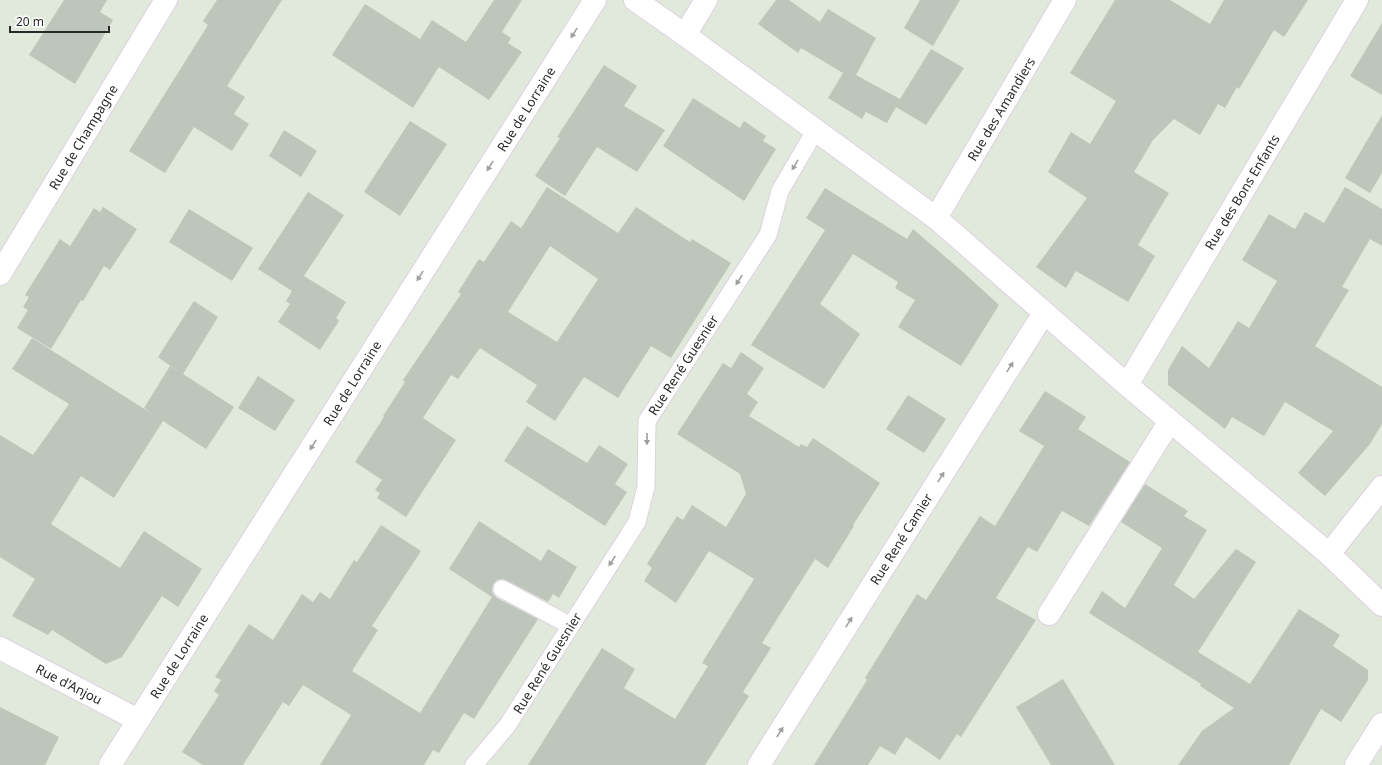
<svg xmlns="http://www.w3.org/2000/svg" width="1382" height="765" viewBox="0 0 1382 765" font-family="'Noto Sans',sans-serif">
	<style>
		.building { fill: #bec5bb; fill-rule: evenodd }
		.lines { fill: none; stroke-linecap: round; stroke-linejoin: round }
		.lane-casing { stroke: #ded1e0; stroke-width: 19 }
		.street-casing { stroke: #ded1e0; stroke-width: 24 }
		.secondary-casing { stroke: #ded1e0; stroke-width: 24 }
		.lane { stroke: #fff; stroke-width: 17 }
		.street { stroke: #fff; stroke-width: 22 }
		.secondary { stroke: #fff; stroke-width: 22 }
		.oneway { fill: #9f9f9f }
		.labels { text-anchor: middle; stroke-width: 4; stroke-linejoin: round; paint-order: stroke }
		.street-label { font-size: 13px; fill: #292929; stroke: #fff }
	</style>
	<rect width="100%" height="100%" fill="#e0e9dc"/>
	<path class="building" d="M64,0H107L100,12L113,20L75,84L29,55Z
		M217,0H282L227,86L245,97L234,114L249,124L232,151L194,127L165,173L129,151L208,25L203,21Z
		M494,0H522L502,32L511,38L508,43L522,52L489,100L439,67L413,108L332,55L365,4L420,39L432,20L466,42Z
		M776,0H789L820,22L828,9L876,38L856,75L900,99L931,49L964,68L926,125L896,107L887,123L866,112L862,119L828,98L843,73L801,48L798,53L758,24Z
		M920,0H960L933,46L904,28Z
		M1115,0H1170L1210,24L1224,0H1308L1284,37L1274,30L1239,89L1237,87L1225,108L1218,104L1200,135L1174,119L1153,140L1134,172L1169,193L1138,245L1155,256L1128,302L1076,271L1066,288L1036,267L1087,198L1048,172L1071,132L1090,144L1116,101L1070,73Z
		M1382,23V95L1350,76Z
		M604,65L637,86L624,106L665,130L637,172L597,147L565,196L535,176L560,138L557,137Z
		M693,98L740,128L744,121L766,136L763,141L776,149L744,201L663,146Z
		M1382,115V173L1370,193L1345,178Z
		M410,121L447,144L400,216L364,192Z
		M284,130L317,151L301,177L269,156Z
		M547,187L618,233L636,207L690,242L692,239L731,263L671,358L651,346L618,398L584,377L555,421L526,402L537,385L480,348L458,379L451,375L423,418L456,440L406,517L377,498L380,493L375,490L382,480L355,462L384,417L383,416L405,382L403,380L461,294L458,292L479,259L484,262L511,221L521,228ZM550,246L598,279L557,342L508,312Z
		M1345,187L1382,209V246L1370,239L1342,287L1349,290L1315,346L1382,387V424L1370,444L1325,496L1298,473L1333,431L1285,402L1264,436L1232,417L1225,429L1168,385V370L1182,346L1209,368L1238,321L1249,328L1277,281L1242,260L1269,214L1295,229L1305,212L1324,223Z
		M825,188L907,239L913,229L963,272L999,305L961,366L898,327L915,300L895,288L898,282L853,254L820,304L860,334L824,389L751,345L825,230L806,218Z
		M308,192L344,215L304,276L346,302L336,318L339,321L320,350L278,322L290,304L286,301L292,291L258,269Z
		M103,207L137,229L110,270L104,266L83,301L81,300L51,349L17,328L28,310L23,307L29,297L25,295L60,239L70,246L94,208L100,212Z
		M189,209L253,248L232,281L169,242Z
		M194,301L218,317L183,374L234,407L206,449L163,421L114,498L81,476L51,524L120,568L144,531L202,569L178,607L162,596L122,657L106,664L52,630L48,635L12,616L35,579L0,557V435L33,455L69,404L12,369L32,338L157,417L144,408L170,366L179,372L158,357Z
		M741,352L764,368L747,394L758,402L749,416L799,447L801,444L807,447L813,438L880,483L853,525L854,526L828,568L815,559L762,643L771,648L743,692L749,696L705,765H528L602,648L635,669L624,688L675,719L708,666L702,663L754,579L709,551L676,603L644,581L652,568L647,564L677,516L683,520L692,505L726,527L746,494L740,474L677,434L723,363L731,368Z
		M258,376L295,400L275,431L238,408Z
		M1045,391L1086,417L1078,429L1130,462L1089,526L1062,511L1037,552L1028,547L996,598L1036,620L961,737L957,734L940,760L906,737L895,755L880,746L868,765H814L867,680L865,678L917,594L926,600L980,516L995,526L1044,446L1019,431Z
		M908,395L946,419L924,453L886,429Z
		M527,426L587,463L599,445L628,464L615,484L627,492L605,526L504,461Z
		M1145,484L1188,511L1184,516L1207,530L1174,585L1194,599L1236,549L1256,562L1198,652L1250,684L1299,609L1340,635L1333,646L1368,670V680L1341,722L1321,709L1289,765H1178L1202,731L1234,708L1200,686L1201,684L1089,613L1102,591L1125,608L1162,548L1121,522Z
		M479,521L541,561L548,549L577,567L559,598L553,594L548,602L506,580L502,579L497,580L493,584L492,590L493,594L497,598L538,619L474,719L464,713L439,753L433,750L424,765H320L351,715L303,685L289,706L283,702L243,765H203L182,752L219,695L214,691L221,680L215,677L249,624L273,640L302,594L313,602L320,592L330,599L354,560L357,562L381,525L421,551L372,626L378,630L352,671L420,713L492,597L449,569Z
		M1063,679L1115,765H1051L1016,707Z
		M0,707L59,737L45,765H0Z"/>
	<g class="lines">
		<g class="lane-casing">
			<path id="lane" d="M502,589L571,626
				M474,765L507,726L637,522L646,487L647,421L768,235L780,191L815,131"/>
		</g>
		<g class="street-casing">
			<path id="street" d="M685,35L706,0
				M936,218L1065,0
				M0,274L166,0
				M1127,385L1357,0
				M1329,554L1382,487
				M1049,614L1170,421
				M0,648L138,720
				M110,765L595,0
				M759,765L1044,313
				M1356,765L1382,724"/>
		</g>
		<g class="secondary-casing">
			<path id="secondary" d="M635,0L685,35L936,218L1127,385L1329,554L1382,605"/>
		</g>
		<use href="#lane" class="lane"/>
		<use href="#street" class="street"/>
		<use href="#secondary" class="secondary"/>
	</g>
	<defs><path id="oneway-solid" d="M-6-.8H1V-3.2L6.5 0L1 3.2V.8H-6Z"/></defs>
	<g class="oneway">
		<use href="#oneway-solid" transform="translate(574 33) rotate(122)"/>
		<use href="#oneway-solid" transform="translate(795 165) rotate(121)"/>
		<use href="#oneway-solid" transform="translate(490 166) rotate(122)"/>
		<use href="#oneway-solid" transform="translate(420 276) rotate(122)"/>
		<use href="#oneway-solid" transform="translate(739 280) rotate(123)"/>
		<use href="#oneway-solid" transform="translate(1010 367) rotate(-58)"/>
		<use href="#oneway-solid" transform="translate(647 439) rotate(91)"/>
		<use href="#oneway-solid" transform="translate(313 445) rotate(122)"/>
		<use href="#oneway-solid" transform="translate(941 477) rotate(-58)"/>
		<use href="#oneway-solid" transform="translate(612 561) rotate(123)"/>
		<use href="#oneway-solid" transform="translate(849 622) rotate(-58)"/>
		<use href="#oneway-solid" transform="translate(780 732) rotate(-58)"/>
	</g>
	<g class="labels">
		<g class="street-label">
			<text transform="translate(526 109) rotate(-58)" y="5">Rue de Lorraine</text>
			<text transform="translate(1001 109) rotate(-59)" y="5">Rue des Amandiers</text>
			<text transform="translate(83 137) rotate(-59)" y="5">Rue de Champagne</text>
			<text transform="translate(1242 192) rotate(-59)" y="5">Rue des Bons Enfants</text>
			<text transform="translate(683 365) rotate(-57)" y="5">Rue René Guesnier</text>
			<text transform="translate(352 383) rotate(-58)" y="5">Rue de Lorraine</text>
			<text transform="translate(901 539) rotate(-58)" y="5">Rue René Camier</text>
			<text transform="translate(179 656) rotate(-58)" y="5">Rue de Lorraine</text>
			<text transform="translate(547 663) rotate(-58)" y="5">Rue René Guesnier</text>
			<text transform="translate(69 684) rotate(27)" y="5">Rue d'Anjou</text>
		</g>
	</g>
	<path d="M10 26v6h99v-6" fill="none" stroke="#292929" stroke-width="2"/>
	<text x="16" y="26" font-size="12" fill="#292929" stroke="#ffffff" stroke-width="3" paint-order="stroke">20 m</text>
</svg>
